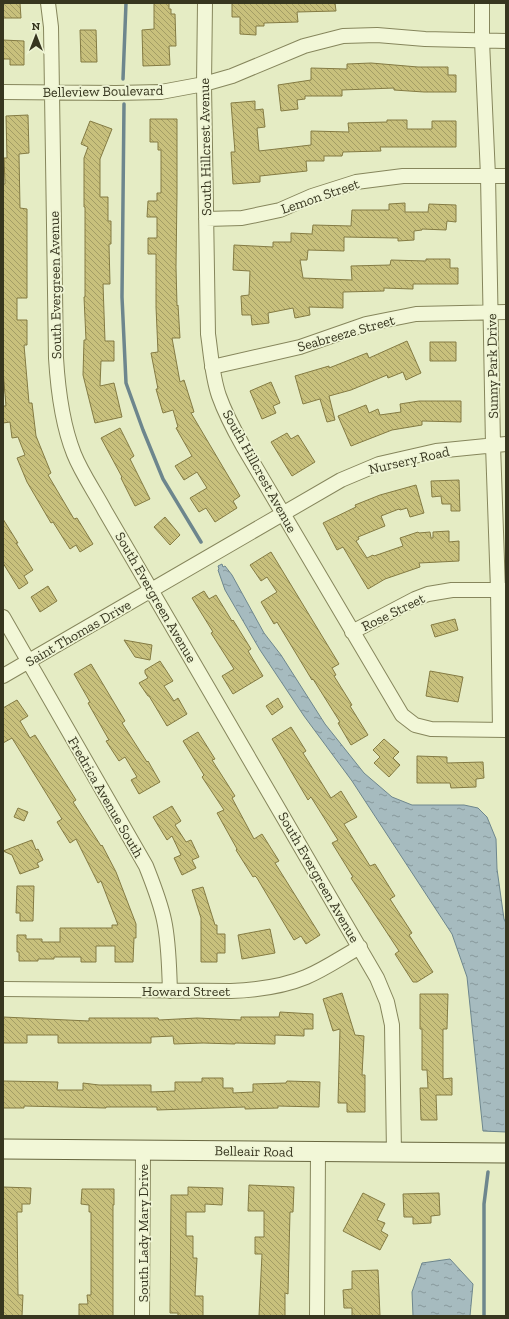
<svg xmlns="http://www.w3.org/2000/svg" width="509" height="1319" viewBox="0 0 509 1319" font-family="'Zilla Slab',serif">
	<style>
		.water { fill: url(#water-ripples); stroke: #6d868d }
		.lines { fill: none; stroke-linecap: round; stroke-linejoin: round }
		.stream { stroke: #6d868d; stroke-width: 3.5 }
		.building { fill: url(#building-back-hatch); stroke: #847b43 }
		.street-casing { stroke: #86865c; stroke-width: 16 }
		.secondary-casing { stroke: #68673f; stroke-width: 21 }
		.street { stroke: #f2f7d7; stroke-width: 14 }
		.secondary { stroke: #f2f7d7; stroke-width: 19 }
		.labels { text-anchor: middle; stroke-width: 3.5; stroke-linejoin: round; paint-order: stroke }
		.street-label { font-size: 14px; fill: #37361f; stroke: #eef4d4 }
	</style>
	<defs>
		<pattern id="water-ripples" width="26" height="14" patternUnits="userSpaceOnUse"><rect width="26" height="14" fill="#a6bbbf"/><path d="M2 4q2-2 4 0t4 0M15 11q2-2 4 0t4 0" fill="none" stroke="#88999b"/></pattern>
		<pattern id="building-back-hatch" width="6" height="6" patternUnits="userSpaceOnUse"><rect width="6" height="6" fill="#c8c07c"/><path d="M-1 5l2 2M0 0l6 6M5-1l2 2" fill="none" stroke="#a39d65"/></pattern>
	</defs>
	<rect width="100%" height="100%" fill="#e5ecc4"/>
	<path class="water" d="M222,564L223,567L225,566L232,575L264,633L281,655L325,724L364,773L392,797L412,805H464L478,808L487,817L496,839L497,869L504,919L506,923V1132L483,1131L467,977L452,934L352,781L304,716L260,650L225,590L218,570L219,569L218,566Z
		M450,1259L473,1284L470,1316H413L412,1292L422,1263Z"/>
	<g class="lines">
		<path class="stream" d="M123,79L126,3
			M124,104L122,297L126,383L143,430L163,479L201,542
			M484,1316V1204L488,1172"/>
	</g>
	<path class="building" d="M3,3H20L21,18H3Z
		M154,3H169V9H171V14H175L176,46H169L170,65L143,66L142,30L154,29Z
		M232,3H335L336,11L297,12L298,22L264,23V26H256V35L240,34V17H232Z
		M80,30H96L97,62H81Z
		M3,40L24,41V65H10V59H3Z
		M371,63L418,67H448V75H456V92H424L394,90V88L342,90V96H305V99L297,100L298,109L281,111L278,85L311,80V68L347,69V64Z
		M255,101V110L263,109L265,127L257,128L259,151L311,145V131L349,132L348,123L387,122V120H407V129H432V121H456V147H380L381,151L343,152L342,156H324V161H306L307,171L260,176V182L233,184L231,152H235L231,103Z
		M28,115L29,153L19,154L20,208L27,209V298H17V320H27V345H24L29,403H32L36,436L51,473L48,475L74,519L77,518L93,544L80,552L76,545L70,549L53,522L51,523L27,482L17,458L25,455L18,437L12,438L10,422L3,423V406H6L3,371V184H5L4,158H7L6,116Z
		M150,119H177V193L176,267L177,306L178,305L180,338H172L180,382L184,380L194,412L191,413L240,496L233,501L237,508L215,522L206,508L199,512L190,498L207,488L197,472L184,480L175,466L192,456L176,428L178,427L173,410L163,413L156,389H158L151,353L158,352L156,307V254H148V238H157V217H147L148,201H157V193H161V150H158V142H150Z
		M90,121L112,129L100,159V197H108V221H111V244H109L110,284H103L105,341H114V361H101L100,386L114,383L122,417L95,423L83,375L84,340H86L84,297H85V207H84V158L88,147L81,144Z
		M405,203V212H428L429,204L456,205V222L447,221L446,230L422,229V230L414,231V240L398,241V238L344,237V251L308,250L307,260H300L303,278L352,280L351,266L390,265L391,260L426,261V259H450V268H458V284H413V289L384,288V291L343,292V308L309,307L310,315L295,318L293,308L268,313L269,323L252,325L251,315H242L241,296L249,295L250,271L233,270L234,245L273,247V242H291V233L312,234L313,225L351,226L352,210H389V204Z
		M407,341L421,373L406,380L403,372L388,378L387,375L351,390L329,396L335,420L327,422L320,399L303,404L295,376L329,366V368L367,353L369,358Z
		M430,342H456V361H430Z
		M271,382L280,403L273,406L276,413L262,419L250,391Z
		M419,401H461V422L422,421V425L392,430L351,446L338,416L366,405L369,413L378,409L380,415L401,412L400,404Z
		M120,428L134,456L130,459L150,499L135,506L121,478L122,477L101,438Z
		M287,433L291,439L298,435L315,462L292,476L271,442Z
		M459,480L460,511H451V504H442L441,496L432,497L431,481Z
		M416,485L424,513L410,517L407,508L400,510L399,509L381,516L385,526L358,537L359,539L356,541L367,558L373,555L374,556L403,546L400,538L418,532L419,533L430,532L431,538H433V532L449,531V542L459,541V561L419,563L420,567L385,579L368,589L343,547L337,550L323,523L356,507L355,505L380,495Z
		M165,517L180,535L170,545L154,527Z
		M3,519L18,543H16L33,570L24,576L28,583L19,589L3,563Z
		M271,552L339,664L332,668L336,675L334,676L352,705L350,706L368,735L351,745L338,723L340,722L313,679L312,680L277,622L274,624L261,602L277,592L267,577L261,581L250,565Z
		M48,586L57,601L40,612L31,597Z
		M204,591L209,599L216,595L232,621L233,620L251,649L248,651L263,676L233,694L222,676L234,669L211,633L213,632L192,598Z
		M455,619L458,630L435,637L431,625Z
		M124,640L152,645L150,660L135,657Z
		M160,661L173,681L164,686L174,701L178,698L187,714L167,726L149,696H148L139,683L148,678L145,673V670Z
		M91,664L125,721L122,723L147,762L148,761L160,782L139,794L131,780L137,777L125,757L119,761L106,741L109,740L88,703L90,702L74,674Z
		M430,671L463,677L458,702L426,696Z
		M278,698L283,707L272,715L266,706Z
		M17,700L28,716L20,721L30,738L35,735L76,800L73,802L101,846L102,845L116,872L136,924V938H134L133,962H115V946H96V962H81V957H54V959H38V961H19V952H17V935H26V939H42V942H60V928H112V925H118L101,881L98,883L76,839L70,843L57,822L62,819L12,738L3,743V708Z
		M291,727L306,751L303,753L331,798L341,791L357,817L344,824L370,866L375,864L395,896L390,899L412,933L409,935L433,972L417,982H413L395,954L399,951L351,878L353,877L332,843L338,840L311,797L308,800L272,739Z
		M198,732L215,759L212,760L235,796L232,798L254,839L262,834L279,861L275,863L320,935L306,944L301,936L294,940L257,878L255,876L253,877L236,850L237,849L217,813L224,810L202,777L204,775L183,741Z
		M384,739L399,752L393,758L400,765L389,777L374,763L380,757L373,750Z
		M417,756L447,757V763L483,762L484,778L476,779V787L451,788L450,783H417Z
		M172,806L181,821L175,825L186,842L191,840L199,857L192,860L196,868L182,875L174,858L181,855L172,836L167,840L153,817Z
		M18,808L28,812L24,821L14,817Z
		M32,840L36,850L38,849L43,860L37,863L39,867L20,874L12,855L3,851Z
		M17,886H34L33,921H20V913H16Z
		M203,887L215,925H217V934H225V953H217V962H201V918L192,890Z
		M270,929L275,953L242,959L238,935Z
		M342,993L355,1035L364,1036L362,1075H365V1112H347V1103H338L340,1029L333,1031L323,999Z
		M420,994H448L447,1029H443V1079L452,1078V1095H436L437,1120H421L420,1088H428L427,1070H422V1029H420Z
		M280,1012L313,1014V1029H304V1036L275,1035V1044L235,1043V1044L203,1043L174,1044L173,1036L151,1037V1043H58V1035H27V1043H3V1017L89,1021V1018H158L159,1020L197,1018L241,1020V1017H279Z
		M202,1078H223V1088H233V1093L253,1092V1084L286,1083L287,1081L320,1082L319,1107L278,1106V1108L245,1109V1107L157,1110V1107H106V1108L24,1106V1108H3V1081L58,1082L57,1090H83V1083L99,1085H151V1092L175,1091V1082H202Z
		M249,1185L294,1187L293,1212H290L288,1294L285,1293V1316H259L262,1254H255V1237H264V1211H248Z
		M3,1187L31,1188L30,1204H22V1212H17L18,1295H23L22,1316H3Z
		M188,1187L223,1188L222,1205L205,1204V1212H186V1236H193V1258H197L195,1296H203V1316H178V1313H170L171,1195H188Z
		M82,1189H114V1205H113V1316H79V1304H88L87,1295H91V1212H89V1205L81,1204Z
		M363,1193L385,1204L377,1220L385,1223L381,1231L388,1235L380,1250L343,1231Z
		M439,1193L440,1215L431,1216V1223L413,1224V1217H404L403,1194Z
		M378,1270L380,1316H352V1308H344L343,1290L352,1289V1271Z"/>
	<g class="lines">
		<g class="street-casing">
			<path id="street" d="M48,3L51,27L56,358C58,391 62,424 74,454C82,474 95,492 105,511L377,978L387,1002L392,1025L394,1153
				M205,3L204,84L208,334C211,354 212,376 219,396C225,413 234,430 243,446L402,715L415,725L431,729L506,730
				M482,3V41L488,176L493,445L498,590L500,730
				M3,92L116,93L161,92L204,84L232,76L304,46L343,36L377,35L425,39L506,41
				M206,219L242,218L280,210L312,196L356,182L403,176H506
				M212,367L300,347L366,324L416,314L506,312
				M3,617L146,866C153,884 160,901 164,920C169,943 169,967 170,991
				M352,632L415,599L428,594L452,590H506
				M3,676L341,480L379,464L436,451L506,444
				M3,989L231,991C257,990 282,987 306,977C325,969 342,957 360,947
				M142,1316L143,1150
				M317,1316L318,1152"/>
		</g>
		<g class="secondary-casing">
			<path id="secondary" d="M3,1149L506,1153"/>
		</g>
		<use href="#street" class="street"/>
		<use href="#secondary" class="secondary"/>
	</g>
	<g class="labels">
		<g class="street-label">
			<text transform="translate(103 91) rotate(-1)" y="5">Belleview Boulevard</text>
			<text transform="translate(205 147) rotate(-91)" y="5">South Hillcrest Avenue</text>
			<text transform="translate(320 196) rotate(-19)" y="5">Lemon Street</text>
			<text transform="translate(55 285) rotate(-91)" y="5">South Evergreen Avenue</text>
			<text transform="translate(346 333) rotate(-16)" y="5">Seabreeze Street</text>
			<text transform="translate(492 366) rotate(-91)" y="5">Sunny Park Drive</text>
			<text transform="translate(409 460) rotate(-13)" y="5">Nursery Road</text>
			<text transform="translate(260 471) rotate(61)" y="5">South Hillcrest Avenue</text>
			<text transform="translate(156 597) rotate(60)" y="5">South Evergreen Avenue</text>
			<text transform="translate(393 612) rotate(-26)" y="5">Rose Street</text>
			<text transform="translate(78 633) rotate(-30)" y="5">Saint Thomas Drive</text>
			<text transform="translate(106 797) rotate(60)" y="5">Fredrica Avenue South</text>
			<text transform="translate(319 877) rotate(60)" y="5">South Evergreen Avenue</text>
			<text x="186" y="996">Howard Street</text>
			<text transform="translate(254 1151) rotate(1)" y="5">Belleair Road</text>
			<text transform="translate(143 1233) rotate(-90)" y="5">South Lady Mary Drive</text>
		</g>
	</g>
	<rect width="509" height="1319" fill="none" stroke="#37361f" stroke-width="8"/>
	<g transform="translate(36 36)" stroke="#eef4d4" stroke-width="3" paint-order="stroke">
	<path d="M0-3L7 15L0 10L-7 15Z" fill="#37361f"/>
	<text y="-6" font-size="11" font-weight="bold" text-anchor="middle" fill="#37361f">N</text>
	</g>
</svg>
